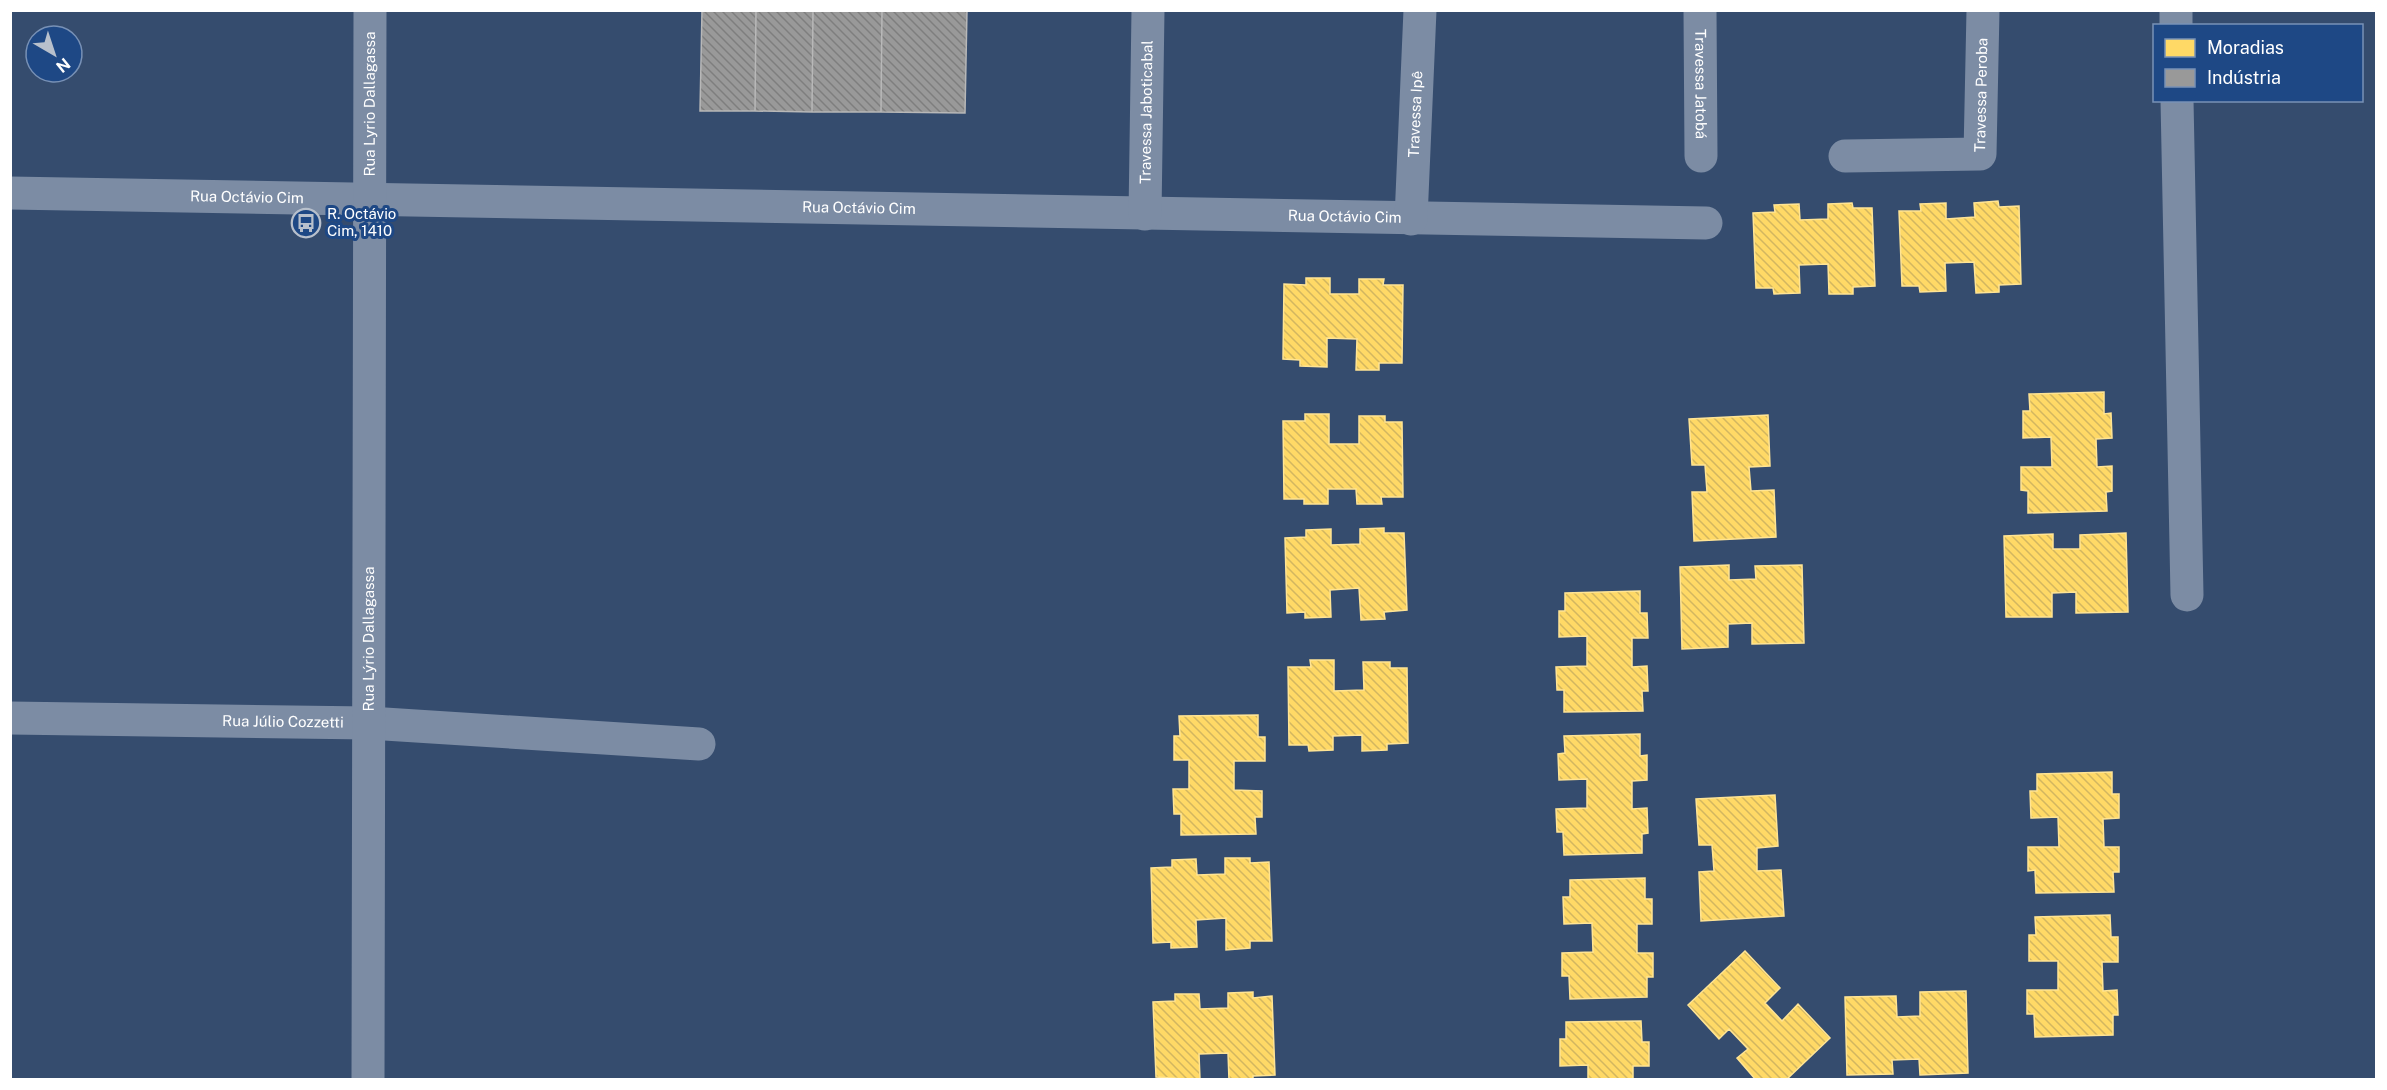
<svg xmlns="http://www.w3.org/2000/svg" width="2387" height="1090" viewBox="0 0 2387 1090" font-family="'Public Sans',sans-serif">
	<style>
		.homes { fill: url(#homes-back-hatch); stroke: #ffe494; stroke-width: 1.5 }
		.industry { fill: url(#industry-back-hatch); stroke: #b8b8b8; stroke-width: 1.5 }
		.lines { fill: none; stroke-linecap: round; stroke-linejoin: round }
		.minor { stroke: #7c8ca4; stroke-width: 33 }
		.labels { text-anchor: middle; stroke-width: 6; stroke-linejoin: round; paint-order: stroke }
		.street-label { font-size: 15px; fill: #fff; stroke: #1e4885 }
		.poi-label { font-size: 15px; fill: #fff; stroke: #1e4885; text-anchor: start }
	</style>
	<defs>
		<pattern id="homes-back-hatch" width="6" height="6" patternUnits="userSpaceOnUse" patternTransform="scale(1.5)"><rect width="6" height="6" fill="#ffd966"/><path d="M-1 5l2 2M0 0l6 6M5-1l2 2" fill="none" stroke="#d2b660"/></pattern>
		<pattern id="industry-back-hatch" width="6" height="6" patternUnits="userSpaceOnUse" patternTransform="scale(1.5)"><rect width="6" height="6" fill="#999"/><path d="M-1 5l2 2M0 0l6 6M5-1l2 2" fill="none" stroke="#7e7e7e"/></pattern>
	</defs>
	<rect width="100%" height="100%" fill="#354c6e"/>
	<path class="homes" d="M1998,201L1999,207L2019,206L2021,284L1999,285V292L1976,293L1974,262L1945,263L1946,291L1920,292L1919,286H1902L1899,211H1921L1920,204L1946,203V219L1975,217L1974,203Z
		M1852,203L1853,208H1872L1875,286L1853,287V294H1829L1828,264L1799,265L1800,293L1774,294L1773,288H1756L1753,213L1775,212L1774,205L1799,204L1800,220L1828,219V204Z
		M1306,278H1330V294H1359V279H1384L1383,285H1403L1402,363H1379V370H1356L1357,339L1327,338V367L1300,366V360L1283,359L1284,284L1306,285Z
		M2104,392V414L2111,413L2112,438L2096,439L2097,467L2112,466V491L2106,492L2107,511L2028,513V491L2021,490V467H2052L2051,437L2023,438V411H2030L2029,394Z
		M1305,414H1329V444H1359V416H1385V422H1402L1403,497H1381L1382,504H1357L1356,489H1328V504H1304V499H1284L1283,421H1305Z
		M1768,415L1770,466L1749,467L1751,491L1774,490L1776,537L1694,541L1692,492H1707L1705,465H1692L1689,419Z
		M1384,528V533H1404L1407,610L1384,612L1385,619L1361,620L1359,588L1330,590L1331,617L1305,618V612L1287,613L1285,538L1306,537V530L1331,529V545L1360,544V529Z
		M2126,533L2128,612L2076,613V592L2052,593V617H2006L2004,536L2053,534V549H2080V535Z
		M1729,565V580L1756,579L1755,566L1802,565L1804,643L1752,644V623L1728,624V647L1682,649L1680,567Z
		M1640,591V613H1647L1648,638H1632V667L1647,666L1648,691H1642L1643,711L1564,712V690H1557L1556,667L1587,666V636L1559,637V611H1565V593Z
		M1310,660H1334V691L1364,690L1363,662H1390V668H1407L1408,743L1387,744V750L1362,751V735L1333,736V750L1309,751L1308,745H1289L1288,667H1311Z
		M1258,715V737H1265V761H1234V790L1262,791V817H1255L1256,834L1181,835V814H1174L1173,789H1189V760H1174V736H1180L1179,716Z
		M1640,734V756L1647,755V780L1632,781V809L1647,808L1648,833L1642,834V853L1564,855L1563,832H1557L1556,809L1587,808V779L1559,780L1558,754L1565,753L1564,736Z
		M2112,772V794H2119V818L2103,819L2104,847H2119V872H2113L2114,892L2036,893L2035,870L2028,871V847H2059L2058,817L2031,818L2030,791H2037V774Z
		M1775,795L1778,846L1757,848V871L1781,870L1784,916L1701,921L1699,872L1714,871L1712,845H1699L1696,799Z
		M1225,858H1250V863L1269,862L1272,941H1250V948L1226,950V918L1196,920L1197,947L1171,948V942L1153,943L1151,868L1172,867V860L1196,859L1197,875L1225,874Z
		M1645,878V899H1652V924H1637V953H1653V977H1647V997L1570,999L1569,976H1562V953L1593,952L1592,923L1564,924L1563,897H1570V880Z
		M2110,915L2111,937H2118V962H2102L2103,991L2117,990L2118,1015H2113V1035L2035,1037L2034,1014H2027V990H2058V961H2029V935H2036L2035,917Z
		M1745,951L1780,988L1765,1003L1782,1021L1798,1004L1830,1038L1786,1080H1756L1737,1058L1748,1049L1729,1029L1719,1039L1688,1005Z
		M1966,991L1968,1073L1920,1075L1919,1059L1892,1060L1893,1074L1847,1075L1845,997L1896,996L1897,1017L1920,1016V992Z
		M1253,992V998L1272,996L1275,1075L1253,1076V1080H1229L1228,1053L1199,1054L1200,1080L1156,1077L1153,1002L1175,1001V994H1199L1200,1009L1228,1008V993Z
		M1641,1021L1642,1042H1649V1066H1633V1080H1588V1065L1560,1066V1039H1566V1022Z"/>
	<path class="industry" d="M702,10H756L755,111H700Z
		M756,10H813L812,112L755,111Z
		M813,10H882L881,112H812Z
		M882,10H967L965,113L881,112Z"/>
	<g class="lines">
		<g class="minor">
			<path id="s1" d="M1700,10L1701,156"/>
			<path d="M2176,10V26"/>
			<path d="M2177,100L2187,595"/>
			<path id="s2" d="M1845,156L1980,154L1983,10"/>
			<path id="s3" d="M10,193L1706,223"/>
			<path id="s4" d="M1145,214L1148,10"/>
			<path id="s5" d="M1411,219L1420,10"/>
			<path id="s6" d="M10,718L369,723L699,744"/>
			<path id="s7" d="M368,1080L370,10"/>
		</g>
	</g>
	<defs>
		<g id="bus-ring" transform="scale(1.5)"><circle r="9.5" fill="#1e4885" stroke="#b8c0cc" stroke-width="1.5"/><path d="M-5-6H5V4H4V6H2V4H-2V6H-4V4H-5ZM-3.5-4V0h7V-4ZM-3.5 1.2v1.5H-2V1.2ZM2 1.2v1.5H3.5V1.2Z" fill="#b8c0cc"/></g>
	</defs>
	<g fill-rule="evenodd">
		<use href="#bus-ring" x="306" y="223"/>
	</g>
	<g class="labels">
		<g class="street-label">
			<text dy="5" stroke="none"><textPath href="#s1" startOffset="74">Travessa Jatobá</textPath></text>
			<text dy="5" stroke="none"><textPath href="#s2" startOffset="194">Travessa Peroba</textPath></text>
			<text dy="5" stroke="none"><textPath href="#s7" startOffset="976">Rua Lyrio Dallagassa</textPath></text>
			<text dy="5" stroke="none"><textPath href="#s4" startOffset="102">Travessa Jaboticabal</textPath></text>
			<text dy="5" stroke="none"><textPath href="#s5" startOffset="105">Travessa Ipê</textPath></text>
			<text dy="5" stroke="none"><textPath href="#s3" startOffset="237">Rua Octávio Cim</textPath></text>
			<text dy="5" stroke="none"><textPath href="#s3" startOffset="849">Rua Octávio Cim</textPath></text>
			<text dy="5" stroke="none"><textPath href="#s3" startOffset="1335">Rua Octávio Cim</textPath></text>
			<text dy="5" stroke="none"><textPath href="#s7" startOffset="441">Rua Lýrio Dallagassa</textPath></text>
			<text dy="5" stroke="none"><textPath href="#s6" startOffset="273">Rua Júlio Cozzetti</textPath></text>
		</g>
		<g class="poi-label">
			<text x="327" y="219">R. Octávio<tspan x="327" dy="17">Cim, 1410</tspan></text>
		</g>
	</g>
	<rect width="2387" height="1090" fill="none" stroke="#ffffff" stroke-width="24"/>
	<rect x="2153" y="24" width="210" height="78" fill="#1e4885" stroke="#7891b6" stroke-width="1.5"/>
	<rect x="2165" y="39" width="30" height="18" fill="#ffd966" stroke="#7891b6" stroke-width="1.5"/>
	<text x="2207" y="54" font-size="18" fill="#ffffff">Moradias</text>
	<rect x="2165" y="69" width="30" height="18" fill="#999999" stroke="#7891b6" stroke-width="1.5"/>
	<text x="2207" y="84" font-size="18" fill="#ffffff">Indústria</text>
	<g transform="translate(54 54) rotate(141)"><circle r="28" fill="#1e4885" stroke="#7891b6" stroke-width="1.5"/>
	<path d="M0-4.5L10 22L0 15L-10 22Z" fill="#b8c0cc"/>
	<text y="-9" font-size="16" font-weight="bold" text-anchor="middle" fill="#ffffff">N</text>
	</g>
</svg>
